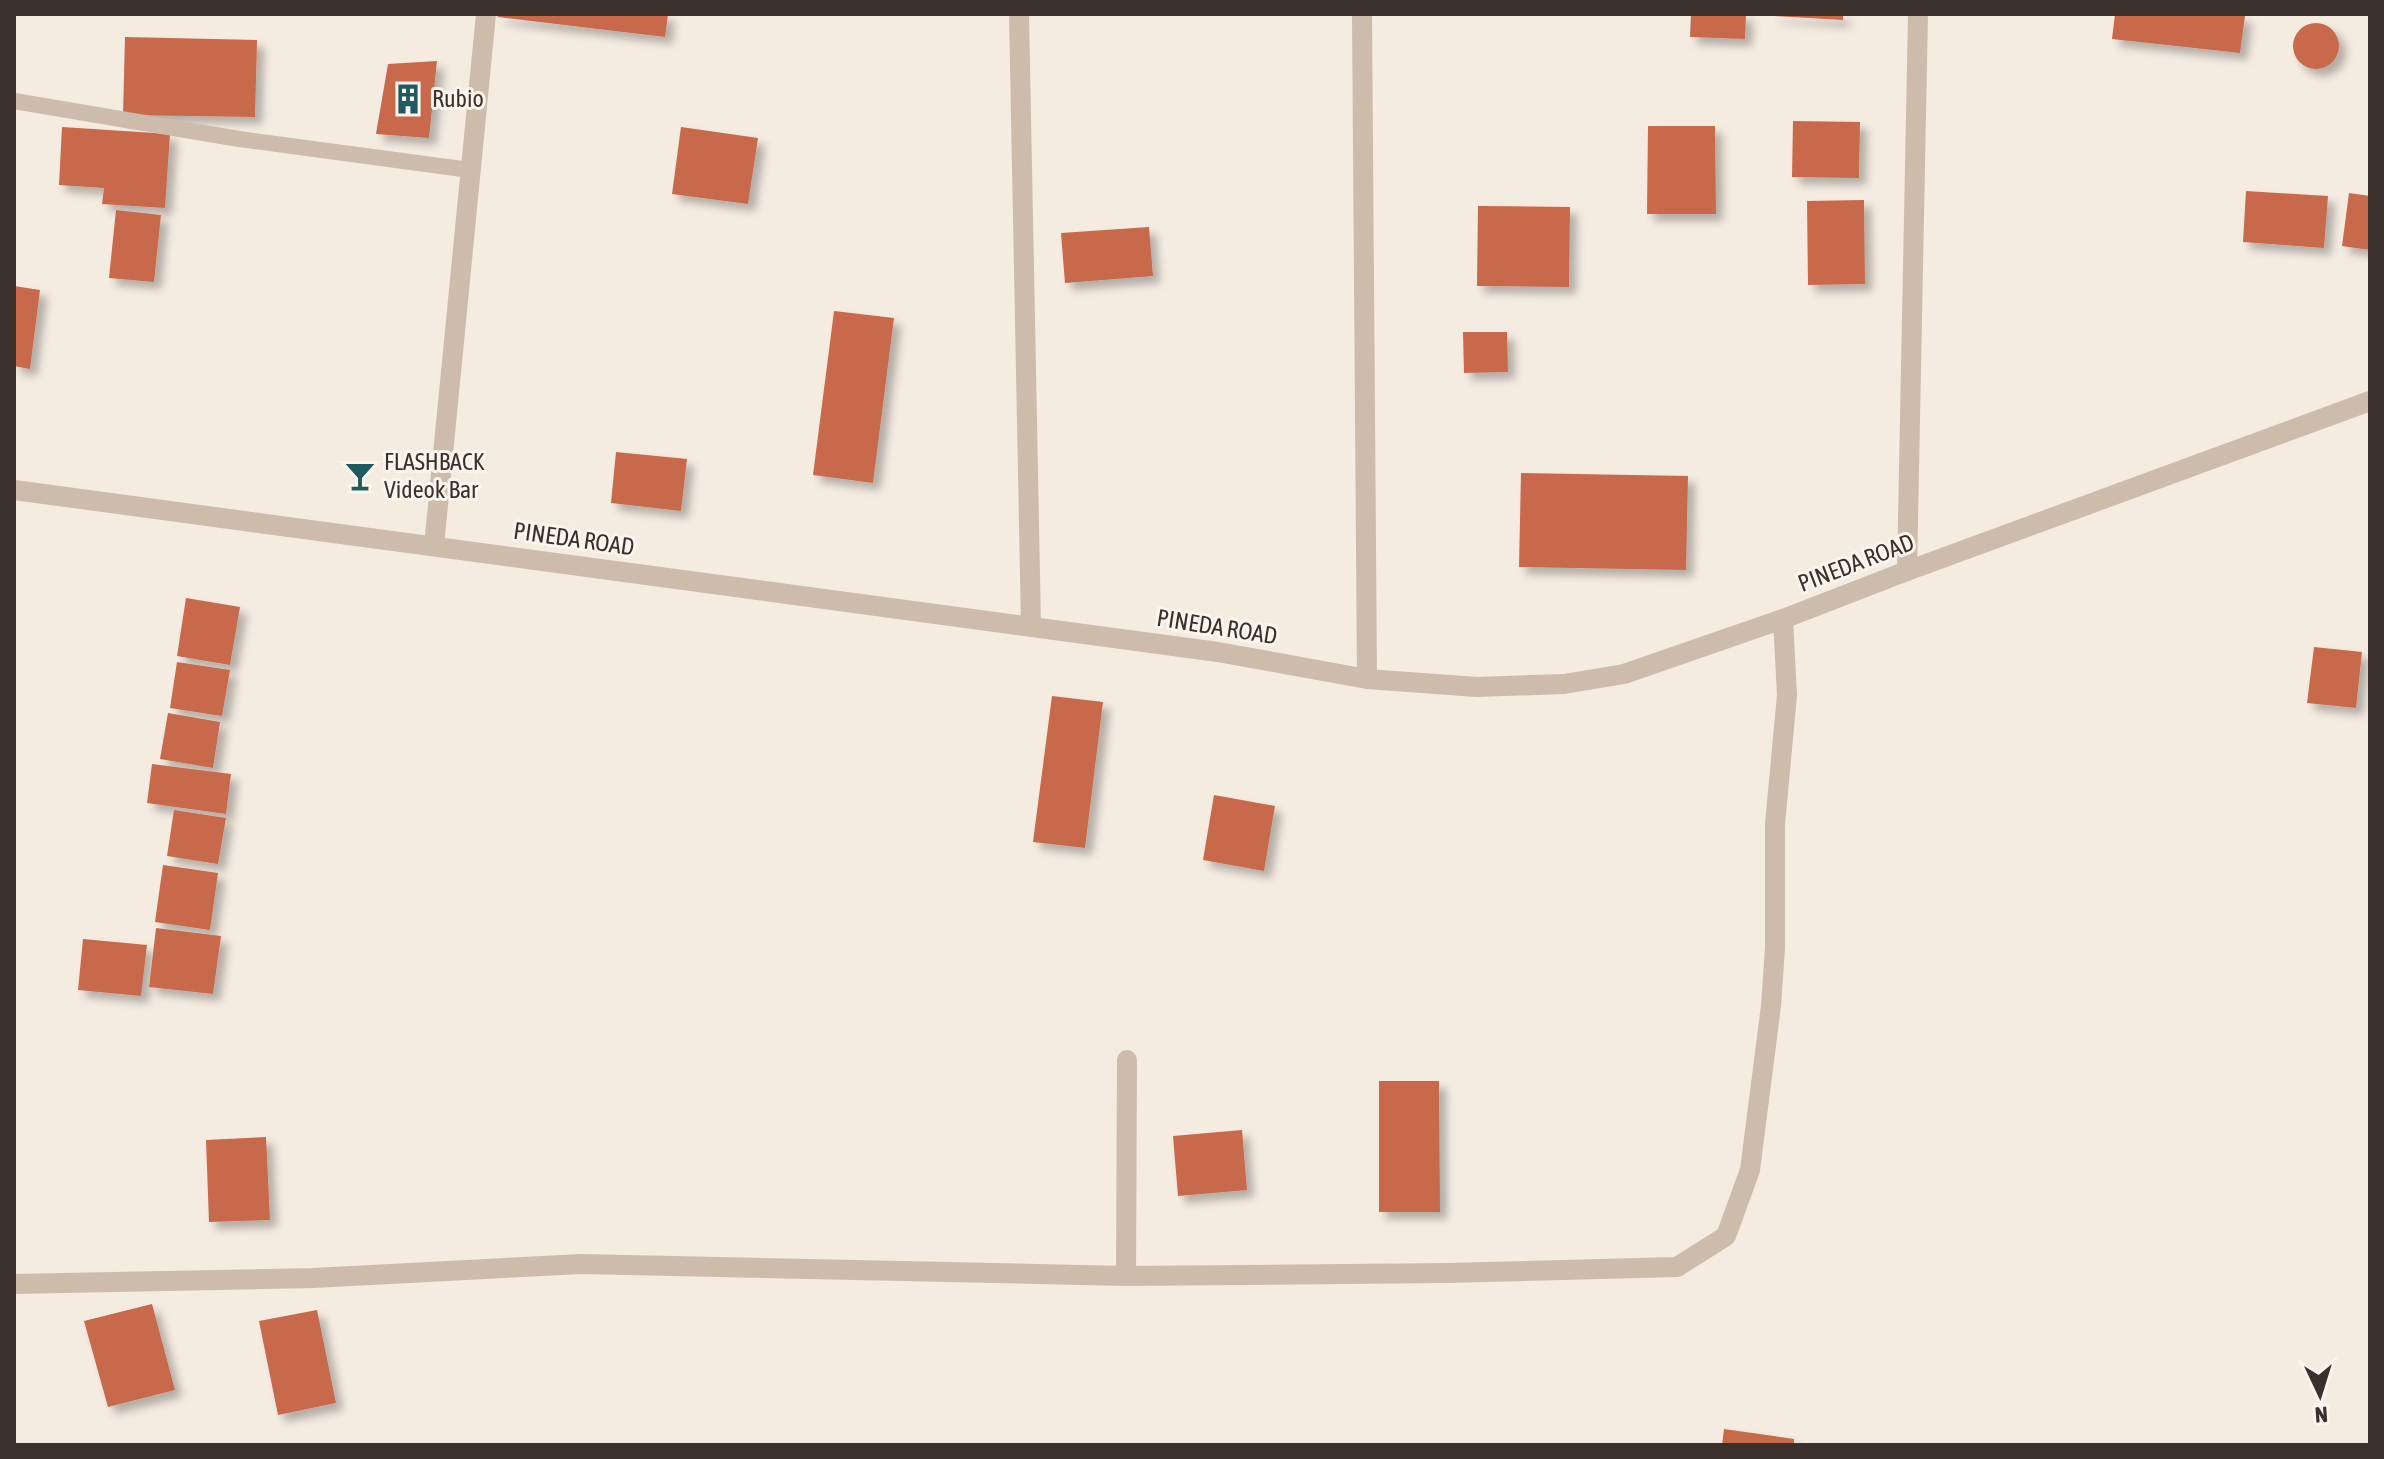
<svg xmlns="http://www.w3.org/2000/svg" width="2384" height="1459" viewBox="0 0 2384 1459" font-family="'Asap Condensed',sans-serif">
	<style>
		.building { fill: #c8694b; filter: url(#shadow) }
		.lines { fill: none; stroke-linecap: round; stroke-linejoin: round }
		.service { stroke: #cdbbac; stroke-width: 16 }
		.minor { stroke: #cdbbac; stroke-width: 20 }
		.tertiary { stroke: #cdbbac; stroke-width: 20 }
		.labels { text-anchor: middle; stroke-width: 6; stroke-linejoin: round; paint-order: stroke }
		.poi-label { font-size: 24px; fill: #3b302b; stroke: #fbf5ee; text-anchor: start }
		.street-label { font-size: 24px; fill: #3b302b; stroke: #fbf5ee }
	</style>
	<defs>
		<filter id="shadow"><feDropShadow dx="7" dy="7" stdDeviation="4" flood-color="#0004"/></filter>
	</defs>
	<rect width="100%" height="100%" fill="#f4ebe1"/>
	<path class="building" d="M498,14H668L665,37L498,17Z
		M1691,14H1746L1745,39L1690,37Z
		M1774,14H1843V20L1774,16Z
		M2115,14H2227L2245,16L2240,53L2112,39Z
		M2293 46a23 23 0 1 1 46 0a23 23 0 1 1-46 0Z
		M125,37L257,40L255,117L123,115Z
		M437,61L429,138L376,134L388,64Z
		M1793,121L1860,122L1859,178L1792,177Z
		M1648,126H1715L1716,214H1647Z
		M62,127L170,134L165,208L102,204L104,188L59,185Z
		M681,127L758,138L748,204L672,194Z
		M2246,191L2328,196L2324,248L2243,242Z
		M2349,193L2370,196V250L2342,246Z
		M1864,200L1865,284L1808,285L1807,201Z
		M1478,206L1570,207L1569,287L1477,286Z
		M116,210L161,215L154,282L109,278Z
		M1149,227L1153,276L1065,283L1061,233Z
		M14,286L40,290L30,369L14,366Z
		M834,311L894,318L873,483L813,475Z
		M1463,332H1507L1508,372L1464,373Z
		M616,452L687,459L681,511L611,503Z
		M1521,473L1688,476L1686,570L1519,567Z
		M186,598L240,607L230,665L177,656Z
		M2314,647L2362,652L2356,708L2307,703Z
		M177,662L230,670L222,716L170,708Z
		M1052,696L1103,702L1085,848L1033,842Z
		M168,713L220,722L213,768L160,759Z
		M152,764L231,774L226,814L147,803Z
		M1214,795L1275,806L1264,871L1203,860Z
		M174,810L226,818L218,864L167,856Z
		M163,865L218,873L210,930L155,922Z
		M156,928L221,936L213,994L149,987Z
		M83,939L147,945L141,996L78,990Z
		M1379,1081H1439L1440,1212H1379Z
		M1242,1130L1247,1190L1178,1196L1173,1136Z
		M266,1137L270,1220L209,1222L206,1140Z
		M152,1304L175,1390L108,1407L84,1321Z
		M317,1310L336,1403L278,1415L259,1321Z
		M1724,1429L1794,1439V1445H1722Z"/>
	<g class="lines">
		<path class="service" d="M14,101L239,139L470,170"/>
		<path class="minor" d="M1019,14L1031,626
			M1362,14L1367,679
			M434,546L486,14
			M1907,571L1918,14
			M1126,1276L1127,1060
			M14,1284L313,1278L581,1264L1126,1276L1447,1273L1677,1267L1726,1236L1750,1170L1771,1006L1775,948V824L1787,695L1783,619"/>
		<path class="tertiary" d="M14,490L1218,652L1367,679L1477,687L1564,684L1624,674L1783,619L1907,571L2370,401"/>
	</g>
	<defs>
		<g id="building-bare" transform="scale(2.4)"><path d="M-4-6H4V6H1V3H-1V6H-4ZM-2.5-4.3h1.7v1.8h-1.7ZM.8-4.3h1.7v1.8H.8ZM-2.5-1h1.7V.8h-1.7ZM.8-1h1.7V.8H.8Z" fill="#1f5a5e" stroke="#fbf5ee" stroke-width="2.5" paint-order="stroke"/></g>
		<g id="bar-bare" transform="scale(2.4)"><path d="M-6-5H6L.8 .8V4.5H3.5V6h-7V4.5H-.8V.8Z" fill="#1f5a5e" stroke="#fbf5ee" stroke-width="2.5" paint-order="stroke"/></g>
	</defs>
	<g fill-rule="evenodd">
		<use href="#building-bare" x="408" y="99"/>
		<use href="#bar-bare" x="360" y="476"/>
	</g>
	<g class="labels">
		<g class="poi-label">
			<text x="432" y="107">Rubio</text>
			<text x="384" y="470">FLASHBACK<tspan x="384" dy="28">Videok Bar</tspan></text>
		</g>
		<g class="street-label">
			<text transform="translate(574 539) rotate(8)" y="8">PINEDA ROAD</text>
			<text transform="translate(1856 563) rotate(-21)" y="8">PINEDA ROAD</text>
			<text transform="translate(1217 627) rotate(9)" y="8">PINEDA ROAD</text>
		</g>
	</g>
	<rect width="2384" height="1459" fill="none" stroke="#3b302b" stroke-width="32"/>
	<g transform="translate(2320 1395) rotate(176)" stroke="#fbf5ee" stroke-width="6" paint-order="stroke">
	<path d="M0-6L14 30L0 20L-14 30Z" fill="#3b302b"/>
	<text y="-12" font-size="22" font-weight="bold" text-anchor="middle" fill="#3b302b">N</text>
	</g>
</svg>
